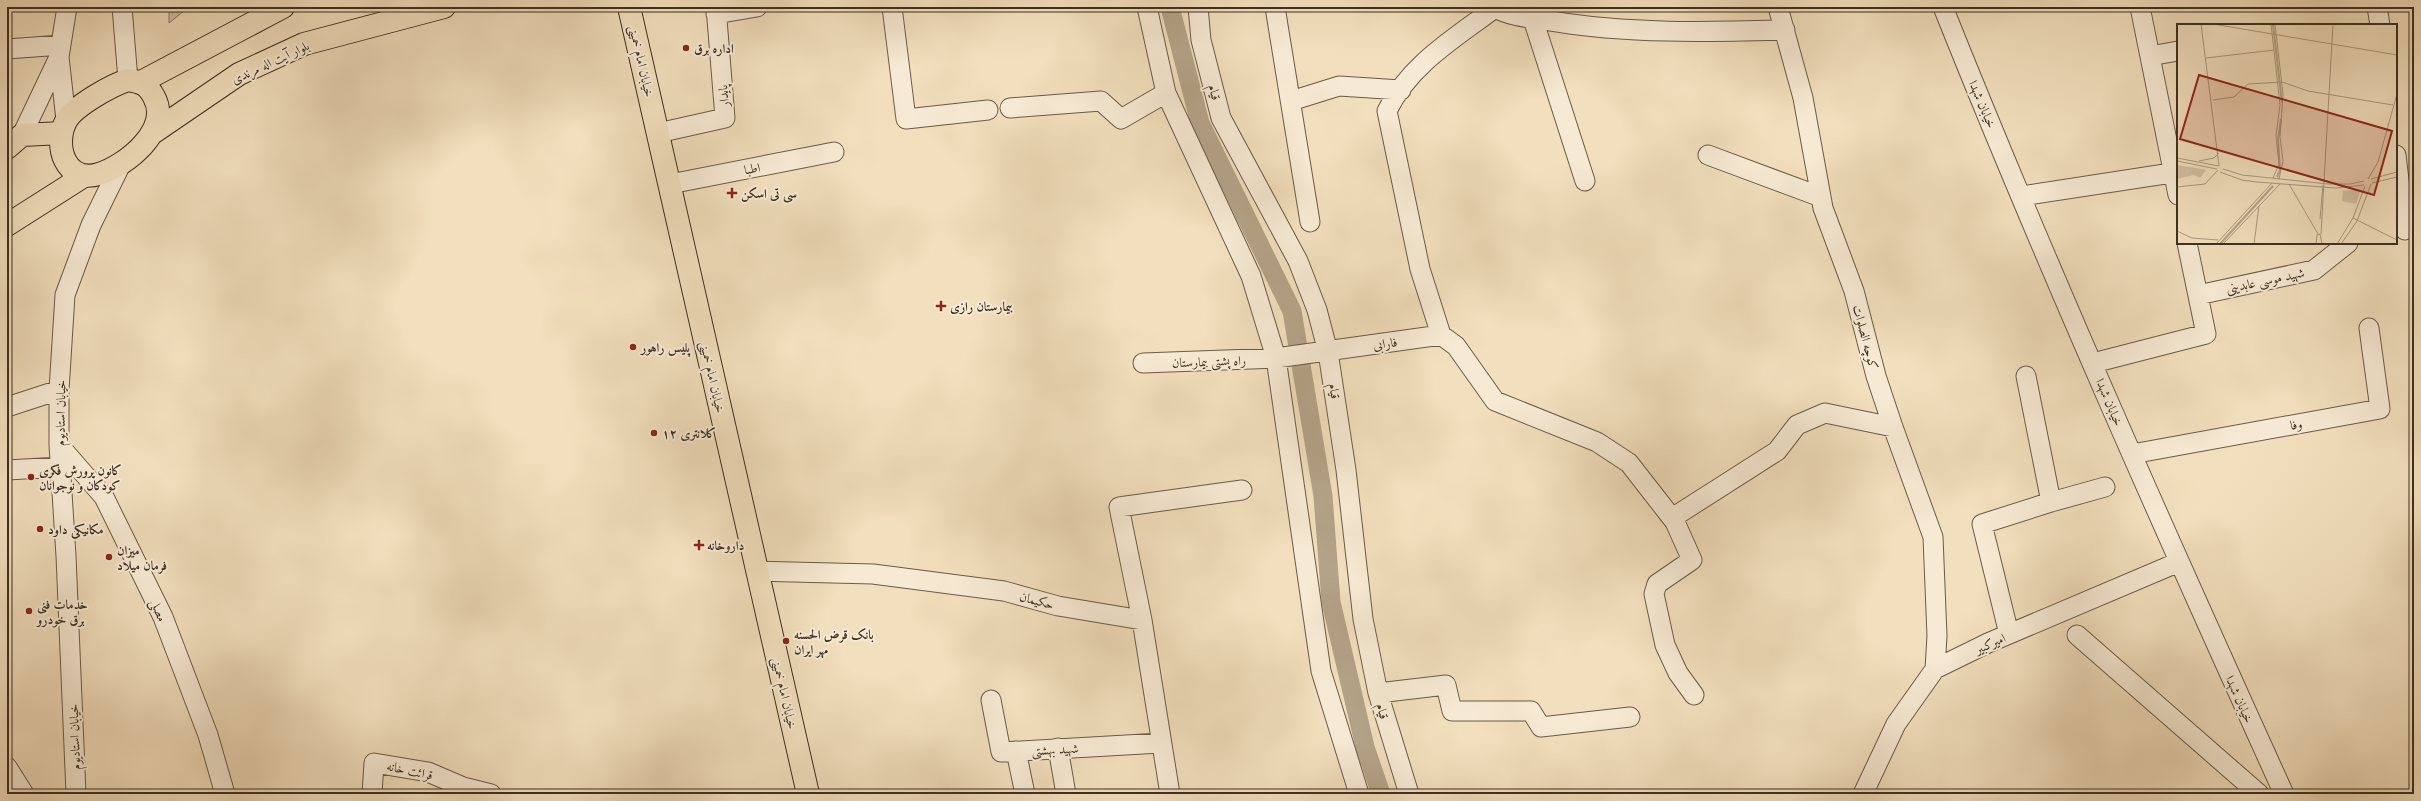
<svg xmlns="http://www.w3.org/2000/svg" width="2421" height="801" viewBox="0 0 2421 801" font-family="'Libre Caslon Text',Amiri,serif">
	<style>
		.park { fill: url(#park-crowns); stroke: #887862 }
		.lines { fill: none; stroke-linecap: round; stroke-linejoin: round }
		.canal { stroke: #b4a388; stroke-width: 19 }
		.minor-casing { stroke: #6a5b49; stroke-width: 21 }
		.major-casing { stroke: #3d2f22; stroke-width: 24 }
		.minor { stroke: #f7ead4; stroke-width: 19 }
		.major { stroke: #f2dfbd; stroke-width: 22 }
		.poi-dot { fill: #8f2418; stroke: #f7ead4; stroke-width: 1.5 }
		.labels { text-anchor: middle; stroke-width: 4; stroke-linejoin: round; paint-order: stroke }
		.poi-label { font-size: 13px; font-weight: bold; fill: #3d2f22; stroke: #f7ead4; text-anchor: start }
		.street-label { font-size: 13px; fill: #3d2f22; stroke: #f7ead4 }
		.inset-river { fill: none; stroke: #b4a388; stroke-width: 2 }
		.inset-road { fill: none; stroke: #aa997f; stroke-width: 1 }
		.view { fill: #8f2418; fill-opacity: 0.15; stroke: #8f2418; stroke-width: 2 }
		.inset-edge { fill: none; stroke: #3d2f22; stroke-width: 2 }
	</style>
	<defs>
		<pattern id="park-crowns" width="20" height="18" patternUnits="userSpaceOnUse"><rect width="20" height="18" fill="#d3c1a3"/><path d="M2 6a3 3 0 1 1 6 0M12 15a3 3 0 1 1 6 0" fill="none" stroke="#b6a68c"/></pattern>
	</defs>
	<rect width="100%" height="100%" fill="#f2dfbd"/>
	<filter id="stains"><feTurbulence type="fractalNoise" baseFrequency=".005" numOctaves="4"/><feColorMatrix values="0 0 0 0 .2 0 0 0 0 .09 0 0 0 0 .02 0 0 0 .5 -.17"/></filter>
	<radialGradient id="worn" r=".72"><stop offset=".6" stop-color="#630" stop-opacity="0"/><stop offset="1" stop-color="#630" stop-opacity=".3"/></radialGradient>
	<path class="park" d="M169,7H189L169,23Z"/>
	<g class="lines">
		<path class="canal" d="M1170,7L1200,123L1292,311L1323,496L1331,602L1365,747L1381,794"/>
		<g class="minor-casing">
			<path id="minor" d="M122,7L128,80
				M892,7L906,119L988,110
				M1147,7L1166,93L1251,276L1276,358L1321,671L1359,794
				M1198,7L1201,40L1221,118L1298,261L1317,310L1328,352L1346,470L1363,619L1378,693L1409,794
				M1275,7L1310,222
				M1493,7C1511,17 1531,18 1551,21C1628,34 1707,32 1785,30
				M1778,7L1803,98L1823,208L1854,291L1876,376L1893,427L1933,537L1937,636L1935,669
				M1943,7C2049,272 2166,534 2284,794
				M2140,7L2178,195
				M2377,7L2380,25
				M1495,8C1456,37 1409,65 1387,111L1420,269L1441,335L1456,346L1495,401L1597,442L1629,463L1675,522L1692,560L1657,584L1654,594L1665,645L1678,673L1694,695
				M716,14L757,7
				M1533,19L1585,181
				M7,49L61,45
				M2150,56L2178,51
				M1291,101L1339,86L1401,90
				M1010,108L1101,101L1121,119L1166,93
				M66,120L59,57L67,7
				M658,133L725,118L716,7
				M22,135L59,57
				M1708,155L1821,197
				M2396,155L2405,230
				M670,184L834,152
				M2022,196L2178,172
				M2198,295L2314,270L2348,243
				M1143,363L1276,358L1441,335
				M2093,363L2206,334L2187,243
				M7,407L59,390
				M59,445L104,497L163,617L208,735L225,794
				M2132,454L2380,409L2369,328
				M7,470L60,467
				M2051,502L2105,487
				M1672,518L1777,451L1797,425L1825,413L1893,427
				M757,571L873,574L1004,591L1058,606L1142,620
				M2009,634L1982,524L2051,502L2026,376
				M2077,635L2259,794
				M1378,693L1446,685L1452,711H1531L1541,727L1630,717
				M991,700L1001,752L1161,743
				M1058,748L1066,794
				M1016,751L1025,794
				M7,767L24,794
				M76,794L66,556L59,445V390L65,295L91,225L121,164
				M372,794L374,763L428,772L463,787L491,794
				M1170,794L1142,620L1119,507L1242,490
				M1863,794L1896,724L1935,669L1988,643L2179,562"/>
		</g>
		<g class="major-casing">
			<path id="major" d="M629,7L808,794
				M128,80C142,82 148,85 154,97C172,129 126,166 99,174C66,184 53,146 66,121C74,106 112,85 128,80Z
				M141,82L283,7
				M154,132L239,74L304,44L444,7
				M7,148L22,135L62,133
				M7,225L84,176"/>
		</g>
		<use href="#minor" class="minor"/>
		<use href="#major" class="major"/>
	</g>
	<g class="poi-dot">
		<circle cx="686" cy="48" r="4"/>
		<path d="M730 187h4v4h4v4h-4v4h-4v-4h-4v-4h4z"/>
		<path d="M939 300h4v4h4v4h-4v4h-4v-4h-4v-4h4z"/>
		<circle cx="633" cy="347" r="4"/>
		<circle cx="654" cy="433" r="4"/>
		<circle cx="31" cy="477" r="4"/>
		<circle cx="40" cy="529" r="4"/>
		<path d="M697 539h4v4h4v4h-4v4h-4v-4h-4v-4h4z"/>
		<circle cx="109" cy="557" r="4"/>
		<circle cx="29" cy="611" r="4"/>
		<circle cx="786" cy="641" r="4"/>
	</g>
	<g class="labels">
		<g class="poi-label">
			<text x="694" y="53">اداره برق</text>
			<text x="741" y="198">سی تی اسکن</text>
			<text x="950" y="311">بیمارستان رازی</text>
			<text x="641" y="352">پلیس راهور</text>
			<text x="662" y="438">کلانتری ۱۲</text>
			<text x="39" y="475">کانون پرورش فکری<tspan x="39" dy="15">کودکان و نوجوانان</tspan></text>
			<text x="48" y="534">مکانیکی داود</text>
			<text x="707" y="550">داروخانه</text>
			<text x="117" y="555">میزان<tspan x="117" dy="15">فرمان میلاد</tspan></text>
			<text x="37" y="609">خدمات فنی<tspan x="37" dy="15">برق خودرو</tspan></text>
			<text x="794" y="639">بانک قرض الحسنه<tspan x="794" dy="15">مهر ایران</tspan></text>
		</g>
		<g class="street-label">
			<text transform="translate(642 61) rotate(77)" y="5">خیابان امام خمینی</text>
			<text transform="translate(270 62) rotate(-25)" y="5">بلوار آیت اله مرندی</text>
			<text transform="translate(1215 92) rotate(75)" y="5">قیام</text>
			<text transform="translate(723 96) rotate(-95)" y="5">پایدار</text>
			<text transform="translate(1983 104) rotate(67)" y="5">خیابان شهدا</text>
			<text transform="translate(752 168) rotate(-11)" y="5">اطبا</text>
			<text transform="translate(2265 280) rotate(-12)" y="5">شهید موسی عابدینی</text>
			<text transform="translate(1866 337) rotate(75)" y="5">کوچه الصلوات</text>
			<text transform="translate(1385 343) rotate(-8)" y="5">فارابی</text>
			<text transform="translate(1209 361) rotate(-2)" y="5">راه پشتی بیمارستان</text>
			<text transform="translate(713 377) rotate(77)" y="5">خیابان امام خمینی</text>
			<text transform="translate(1335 391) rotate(81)" y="5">قیام</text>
			<text transform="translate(2110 402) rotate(67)" y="5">خیابان شهدا</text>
			<text transform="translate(60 413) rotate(-89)" y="5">خیابان استادیوم</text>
			<text transform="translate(2296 424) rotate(-10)" y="5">وفا</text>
			<text transform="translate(1037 600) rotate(15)" y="5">حکیمان</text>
			<text transform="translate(159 610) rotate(66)" y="5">مصلی</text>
			<text transform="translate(1990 643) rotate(-24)" y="5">امیرکبیر</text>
			<text transform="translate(785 693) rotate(77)" y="5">خیابان امام خمینی</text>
			<text transform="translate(2240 699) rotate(66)" y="5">خیابان شهدا</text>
			<text transform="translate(1383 711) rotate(74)" y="5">قیام</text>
			<text transform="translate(74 737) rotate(-92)" y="5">خیابان استادیوم</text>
			<text transform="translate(1055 749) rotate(-3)" y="5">شهید بهشتی</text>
			<text transform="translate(410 770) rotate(12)" y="5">قرائت خانه</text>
		</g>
	</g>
	<g transform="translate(2177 24)">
		<rect width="220" height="220" fill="#f2dfbd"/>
		<path d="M0,141L19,144L29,146L23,154L17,151L0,155Z" fill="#d3c1a3"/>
		<path d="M184,165L179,180L165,177L166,167Z" fill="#d3c1a3"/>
		<path class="inset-river" d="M96,0L105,79M100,153L103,146L101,116L104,95M43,220L96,162"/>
		<path class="inset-road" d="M24,0L42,142M36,0L220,31M94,0L103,81L99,112L102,140L96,154M98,0L106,70L103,113L106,137L102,155M29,34L97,26M105,58L131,67L216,81M36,76L57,73L71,60L105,58M0,134L42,142M0,137L40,145M22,137L37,134L42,129M46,145L65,151L151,160H173L187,157M43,148L65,156L80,158L159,164L187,161M191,155L201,138L220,70M194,155L220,148M195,159L220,153M112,160L141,210M0,163L28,160L41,146M176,194L220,216M143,195L146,161M0,207L15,214L41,216M144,210L156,0M39,220L95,159M46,220L103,160M77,220L82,182M139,220L140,211L143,210L145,220M160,220L176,194L188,162M164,220L180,197L194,160"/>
		<path class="view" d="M22,51L215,107L197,171L3,115Z"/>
		<rect width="220" height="220" class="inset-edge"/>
	</g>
	<rect width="2421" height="801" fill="none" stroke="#f2dfbd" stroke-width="24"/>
	<rect x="8" y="8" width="2405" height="785" fill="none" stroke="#3d2f22" stroke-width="2"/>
	<rect x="12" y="12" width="2397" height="777" fill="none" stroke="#3d2f22"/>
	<rect width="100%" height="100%" filter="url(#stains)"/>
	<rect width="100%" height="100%" fill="url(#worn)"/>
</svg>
